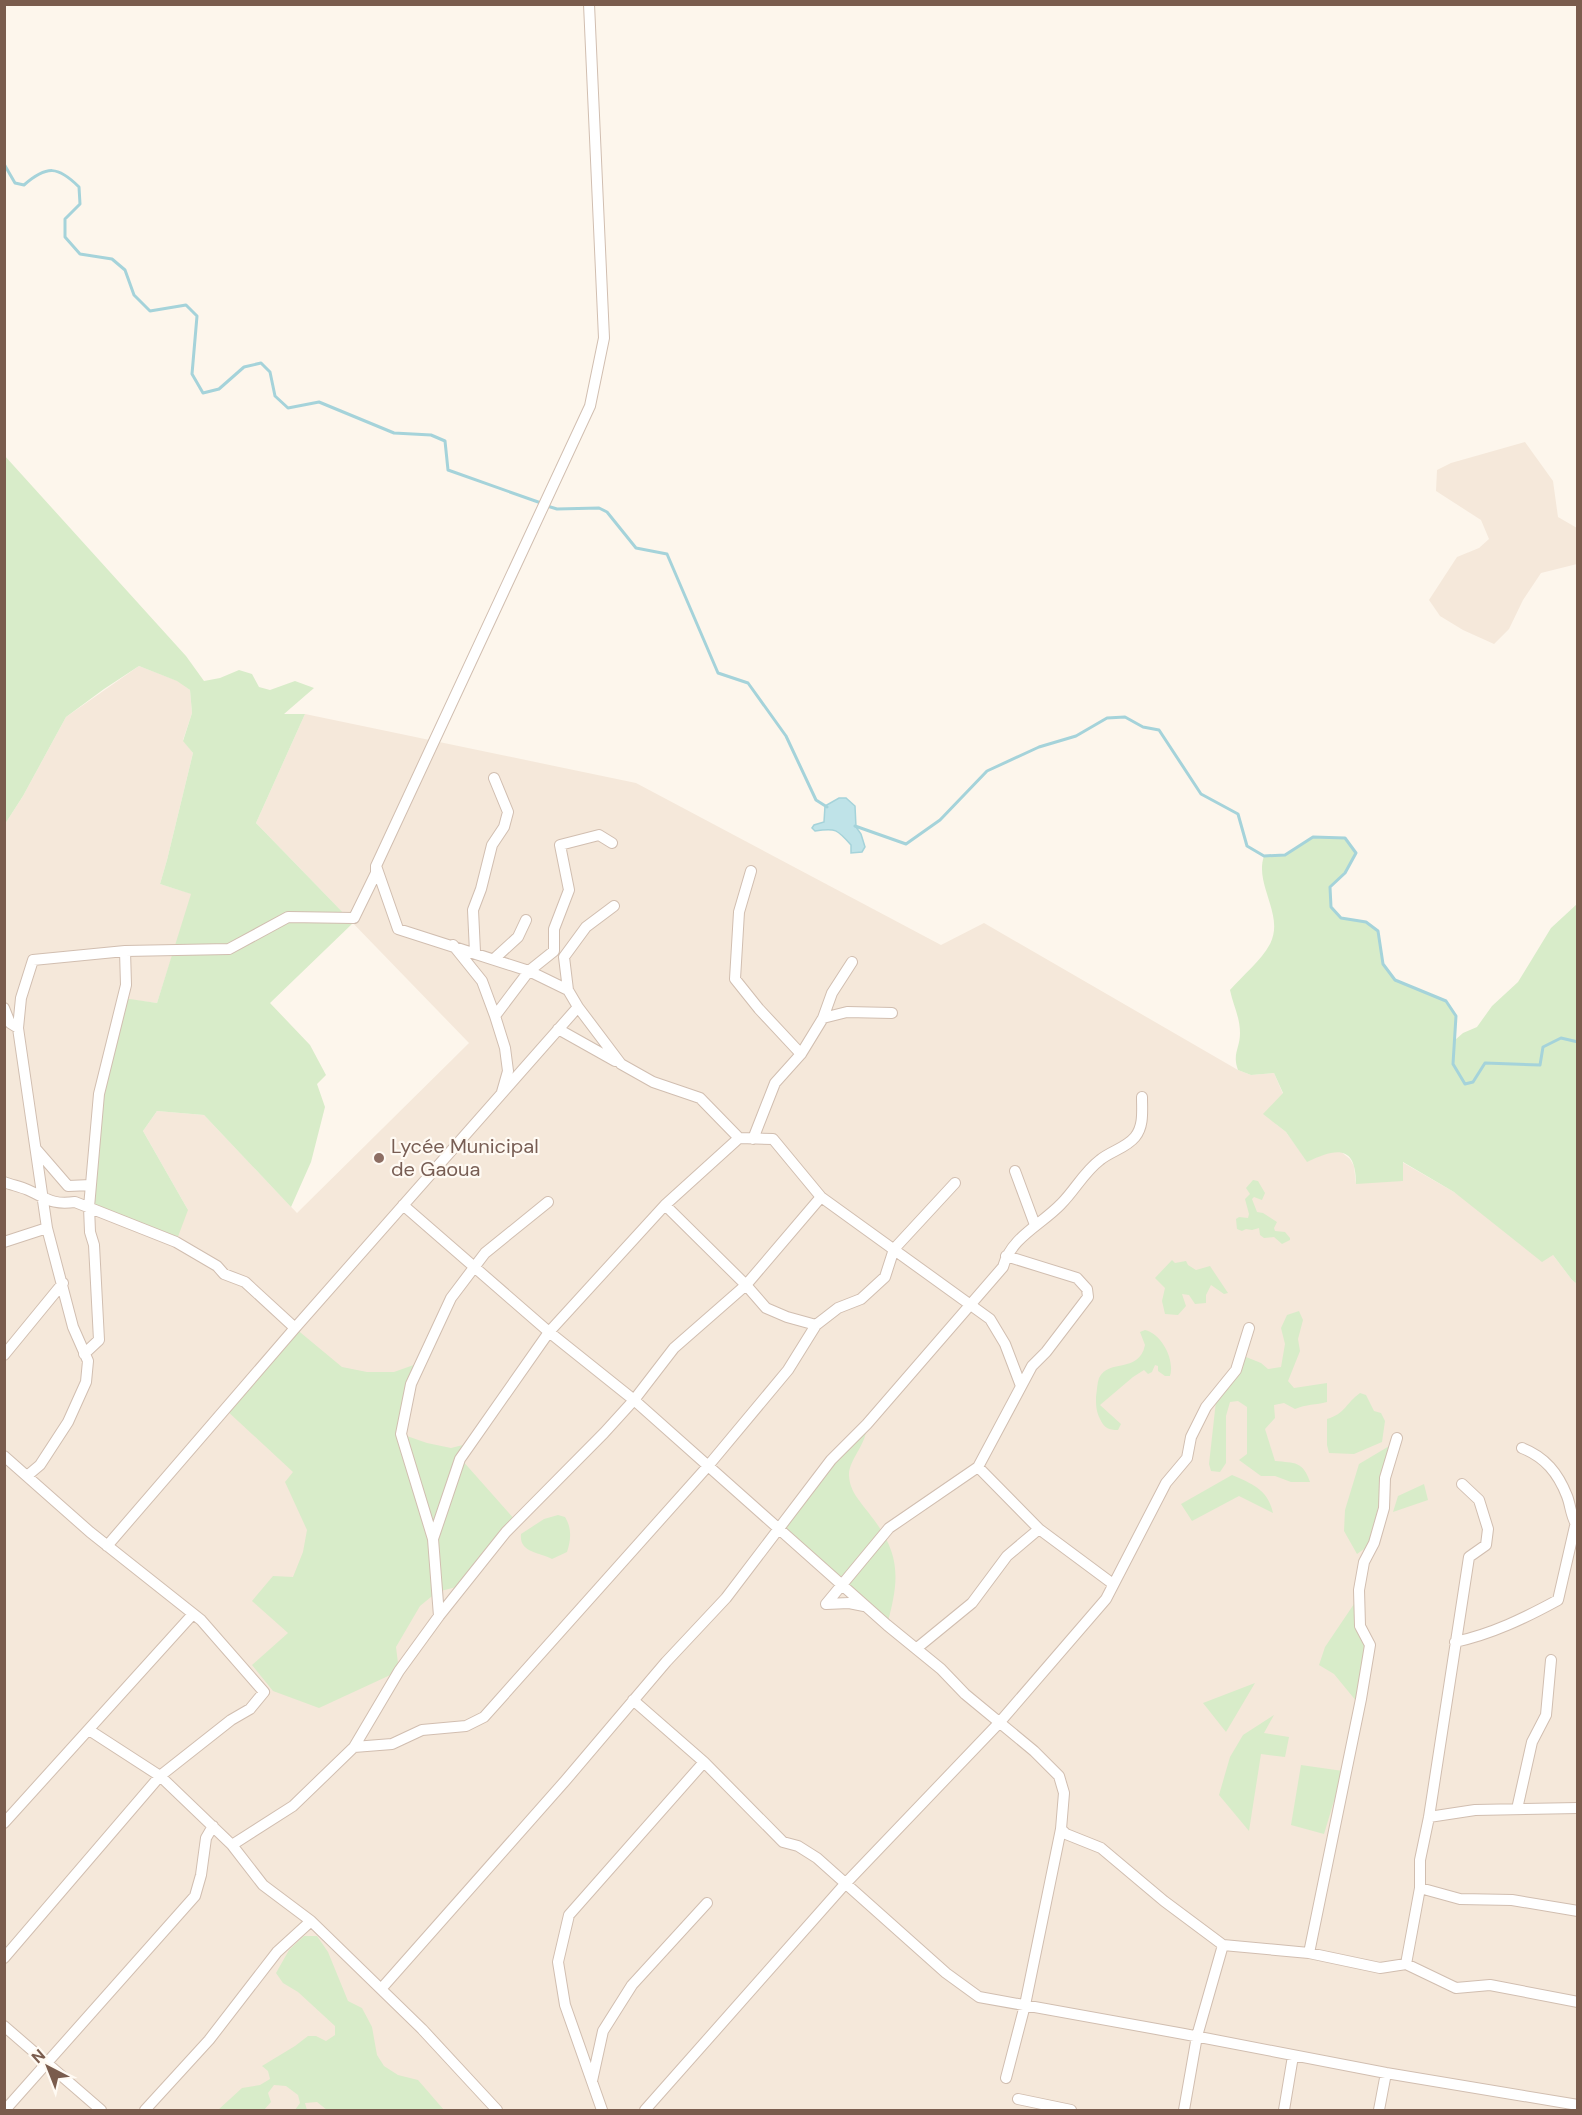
<svg xmlns="http://www.w3.org/2000/svg" width="1582" height="2115" viewBox="0 0 1582 2115" font-family="'DM Sans',sans-serif">
	<style>
		.residential { fill: #f5e8da }
		.green { fill: #d8ecc9 }
		.water { fill: #bfe3e8; stroke: #a5d3da; stroke-width: 1.5 }
		.lines { fill: none; stroke-linecap: round; stroke-linejoin: round }
		.stream { stroke: #a5d3da; stroke-width: 3 }
		.minor-casing { stroke: #d1beb0; stroke-width: 12 }
		.minor { stroke: #fff; stroke-width: 10 }
		.education-dot { fill: #8d6e63; stroke: #fffaf3; stroke-width: 2 }
		.labels { text-anchor: middle; stroke-width: 4.5; stroke-linejoin: round; paint-order: stroke }
		.education-label { font-size: 20px; fill: #785e54; stroke: #fffaf3; text-anchor: start }
	</style>
	<rect width="100%" height="100%" fill="#fdf6ec"/>
	<path class="residential" d="M1525,442L1553,481L1558,517L1577,528V564L1541,573L1523,600L1509,629L1494,644L1463,630L1440,616L1429,600L1457,557L1479,548L1489,539L1481,520L1436,491L1437,470L1451,463Z
		M139,666L178,681L190,690L192,713L183,740L193,753L167,860L160,884L192,894L157,1003L123,999L99,1094L188,1210L143,1131L157,1111L204,1115L297,1213L469,1043L256,823L305,714L636,783L941,945L984,923L1238,1070L1251,1075L1274,1073L1283,1094L1276,1124L1286,1132L1307,1161L1332,1151H1340L1350,1159L1354,1166L1356,1184L1402,1162L1454,1192L1553,1255L1572,1280L1577,1284V2110H5V824L23,796L66,717Z"/>
	<path class="green" d="M4,455L186,656L204,681L220,678L239,670L252,674L259,687L270,690L295,681L314,688L284,714H305L256,823L353,923L270,1003L310,1045L326,1075L317,1084L325,1107L311,1162L291,1207L204,1115L157,1111L143,1131L188,1210L176,1242L89,1207L99,1094L123,998L157,1003L191,894L160,884L167,860L193,753L183,741L192,713L190,690L177,681L139,666L104,689L66,717L23,796L5,824Z
		M1313,837L1345,838L1356,853L1345,873L1330,887L1331,907L1341,918L1366,922L1378,931L1383,964L1395,980L1446,1001L1456,1016L1455,1040L1463,1033L1477,1027L1492,1006L1518,982L1551,928L1577,904V1284L1572,1280L1553,1255L1542,1262L1454,1192L1403,1162V1181L1356,1184C1356,1144 1336,1148 1307,1162L1286,1132L1263,1114L1283,1093L1274,1073L1251,1075L1238,1070C1232,1054 1240,1048 1240,1033C1240,1017 1233,1005 1230,990C1243,975 1261,961 1270,944C1285,915 1254,885 1264,856L1285,855Z
		M1253,1180L1258,1181L1265,1193L1262,1200L1254,1197L1252,1199L1257,1212L1263,1213L1277,1222L1274,1228L1275,1231L1285,1232L1290,1238V1240L1282,1244L1274,1237L1264,1238L1260,1235L1259,1228L1252,1230L1246,1229L1242,1231L1237,1229L1236,1219L1239,1217L1248,1218L1249,1214L1245,1199L1250,1194L1246,1188Z
		M1172,1260L1175,1263L1186,1261L1188,1265L1196,1270L1210,1266L1228,1293L1224,1294L1211,1285L1206,1295V1303L1195,1304L1189,1295L1182,1294L1186,1306L1178,1315L1165,1314L1162,1301L1165,1288L1155,1278Z
		M1299,1311L1303,1320L1298,1339L1300,1351L1288,1381L1294,1388L1327,1383V1402C1316,1405 1306,1404 1295,1409L1284,1403L1274,1405L1275,1418L1265,1429L1275,1461C1295,1463 1303,1461 1310,1482H1291L1275,1476H1261L1239,1460L1247,1454V1407L1238,1401L1230,1402L1226,1416V1463L1220,1472L1211,1471L1209,1464L1217,1392L1241,1355L1261,1363L1268,1369L1281,1367L1285,1344L1281,1328L1287,1315Z
		M295,1328L342,1367L367,1372H394L422,1362L401,1434L427,1443L451,1448L471,1443L461,1459L516,1521L464,1585L437,1592L420,1606L396,1647L399,1671L319,1708L273,1691L252,1665L288,1633L252,1601L273,1576L293,1577L303,1552L307,1530L285,1482L293,1472L225,1409Z
		M1145,1330C1162,1334 1175,1360 1170,1376H1165L1158,1371V1366L1155,1365L1152,1372L1148,1374L1144,1370L1133,1377L1100,1405L1121,1424L1118,1430C1109,1430 1104,1428 1100,1419C1096,1411 1096,1405 1096,1397C1097,1390 1097,1384 1099,1378C1109,1358 1139,1374 1145,1345L1140,1332Z
		M1360,1393L1366,1395L1374,1411L1381,1413L1385,1421L1382,1442L1354,1454L1329,1453L1327,1445V1419C1345,1414 1346,1403 1360,1393Z
		M867,1424C867,1445 848,1460 849,1476C850,1493 862,1503 871,1516C902,1555 899,1581 887,1625L779,1530Z
		M1391,1445L1376,1516L1367,1547L1357,1554L1344,1531L1345,1510L1359,1464Z
		M1232,1475C1253,1484 1268,1490 1273,1513L1239,1496L1192,1521L1181,1504Z
		M1424,1484L1428,1500L1393,1512L1398,1496Z
		M558,1515L565,1517C572,1528 571,1540 567,1552L552,1559C539,1552 519,1553 521,1534L544,1519Z
		M1356,1601L1367,1646L1357,1702L1334,1674L1319,1665L1325,1647Z
		M1255,1683L1226,1732L1203,1703Z
		M1274,1715L1264,1733L1289,1737L1285,1757L1261,1754L1249,1831L1219,1795L1230,1757L1243,1735Z
		M1301,1765L1343,1771L1324,1834L1291,1825Z
		M304,1936H317L328,1952L348,2001L362,2008L372,2027L377,2055L384,2066L398,2075L418,2080L444,2110H327L317,2102L305,2103L307,2110H295L300,2103L298,2095L286,2086L274,2085L268,2093L271,2102L264,2110H218L242,2088L260,2085L270,2079L268,2071L262,2066L295,2046L308,2036H316L326,2041L335,2035V2026L298,1992L283,1983L276,1973L289,1950Z"/>
	<path class="water" d="M839,798H846L855,806L856,827L861,834L865,847L862,852L851,853V845C837,829 836,828 815,831L812,828L814,825L824,822L825,806Z"/>
	<g class="lines">
		<path class="stream" d="M4,164L15,183L24,185C47,165 58,166 79,187L80,204L65,219V237L80,254L112,259L125,270L134,295L150,311L186,305L197,316L192,374L203,393L219,389L244,367L261,363L270,372L275,396L288,408L319,402L394,433L431,435L445,441L448,470L541,503
			M547,506L557,509L599,508L607,512L636,548L667,554L718,673L748,683L786,736L816,800L827,807
			M855,826L906,844L940,820L987,771L1039,747L1076,736L1107,718L1125,717L1143,727L1159,730L1201,794L1238,814L1247,846L1264,856L1285,855L1313,837L1345,838L1356,853L1345,873L1330,887L1331,907L1341,918L1366,922L1378,931L1383,964L1395,980L1446,1001L1456,1016L1453,1064L1465,1084L1473,1082L1485,1063L1540,1065L1543,1047L1561,1038L1578,1042"/>
		<g class="minor-casing">
			<path id="minor" d="M589,4L604,338L590,406L376,866L398,929L529,971L568,990L578,1007L621,1064L653,1082L700,1098L739,1138
				M751,871L739,912L735,979L759,1009L801,1054
				M453,945L482,981L495,1016L505,1048L508,1071L502,1092
				M475,952L473,910L481,889L492,845L504,827L508,812L494,778
				M494,959L518,937L526,920
				M568,990L564,957L586,927L614,906
				M4,1008L10,1023L18,1028
				M495,1016L529,971L554,951V929L569,890L560,845L599,835L612,843
				M823,1018L847,1012L892,1013
				M558,1029L615,1061
				M753,1139L775,1083L801,1054L823,1018L832,993L852,962
				M36,1149L68,1186L91,1185
				M1015,1171L1035,1225
				M4,1182C12,1185 21,1187 28,1190C48,1199 52,1205 75,1202L176,1242L217,1266L224,1274L245,1282L295,1328
				M403,1205L549,1332L634,1400L887,1625L941,1669L965,1694L1034,1751L1059,1776L1064,1793L1061,1829L1066,1834L1101,1848L1164,1901L1223,1945L1309,1953L1380,1968L1406,1964L1456,1988L1490,1985L1578,2002
				M665,1205L746,1285L766,1308L787,1317L816,1325
				M4,1242L47,1228
				M84,1354L99,1340L94,1245L90,1232L89,1207L99,1094L126,985L125,951
				M4,1355L63,1283
				M1522,1448C1545,1457 1558,1473 1567,1496C1571,1506 1571,1519 1578,1527
				M4,1456L90,1532L201,1620L264,1692L250,1709L231,1720L160,1776L4,1958
				M978,1467L1039,1529L1113,1584
				M27,1476L40,1465L68,1422L86,1382L88,1361L73,1327L47,1228L18,1028L21,998L33,960L125,951L229,949L288,917L354,918L376,873V866
				M433,1539L401,1434L411,1384L451,1298L485,1253L548,1202
				M107,1546L295,1328L578,1007
				M826,1604L889,1528L978,1467L1032,1366L1046,1352L1088,1297L1087,1289L1077,1278L1006,1256
				M826,1604L849,1603L864,1606
				M439,1616L433,1539L460,1459L549,1332L665,1205L739,1138L773,1139L821,1197L990,1319L1005,1344L1021,1386
				M1455,1642C1492,1634 1525,1618 1558,1600L1575,1526
				M917,1648L972,1603L1007,1556L1039,1529
				M633,1700L704,1762L783,1842L798,1846L817,1858L946,1973L979,1997L1184,2034L1386,2073L1578,2105
				M89,1730L160,1776L232,1845L263,1885L311,1921L422,2029L497,2110
				M354,1747L392,1744L422,1730L466,1726L484,1717L708,1466L788,1370L816,1325L838,1308L861,1299L885,1277L894,1249L955,1183
				M1517,1809L1532,1742L1546,1715L1551,1660
				M1429,1817L1475,1810L1578,1808
				M4,1823L193,1614
				M232,1845L293,1806L354,1747L399,1671L439,1616L506,1532L604,1433L634,1400L674,1348L746,1285L821,1197
				M1420,1888L1460,1899L1512,1900L1578,1911
				M1309,1953L1361,1699L1370,1645L1360,1626L1359,1590L1364,1562L1374,1543L1384,1508L1385,1478L1397,1438
				M1406,1964L1420,1888V1860L1429,1817L1469,1557L1486,1545L1488,1529L1479,1500L1462,1484
				M381,1989L565,1781L666,1662L726,1598L831,1460L867,1424L1003,1267C1011,1237 1041,1225 1061,1204C1075,1190 1084,1172 1100,1160C1111,1151 1126,1148 1135,1137C1144,1126 1142,1111 1142,1097
				M4,2026L101,2110
				M1006,2078L1025,2005L1061,1829
				M592,2081L603,2031L632,1985L707,1903
				M1018,2099L1071,2110
				M5,2110L195,1896L201,1875L206,1838L213,1826
				M145,2110L209,2040L277,1952L311,1921
				M602,2110L565,2005L558,1962L569,1915L704,1762
				M645,2110L845,1884L999,1723L1106,1599L1166,1483L1187,1458L1191,1437L1206,1407L1236,1370L1249,1328
				M1184,2110L1197,2036L1223,1945
				M1284,2110L1293,2056
				M1379,2110L1386,2073"/>
		</g>
		<use href="#minor" class="minor"/>
	</g>
	<circle class="education-dot" cx="379" cy="1158" r="6"/>
	<g class="labels">
		<g class="education-label">
			<text x="391" y="1153">Lycée Municipal<tspan x="391" dy="23">de Gaoua</tspan></text>
		</g>
	</g>
	<rect width="1582" height="2115" fill="none" stroke="#7a5c4d" stroke-width="12"/>
	<g transform="translate(48 2067) rotate(318)" stroke="#fffaf3" stroke-width="4.5" paint-order="stroke">
	<path d="M0-4.5L10 22L0 15L-10 22Z" fill="#7a5c4d"/>
	<text y="-9" font-size="16" font-weight="bold" text-anchor="middle" fill="#7a5c4d">N</text>
	</g>
</svg>
